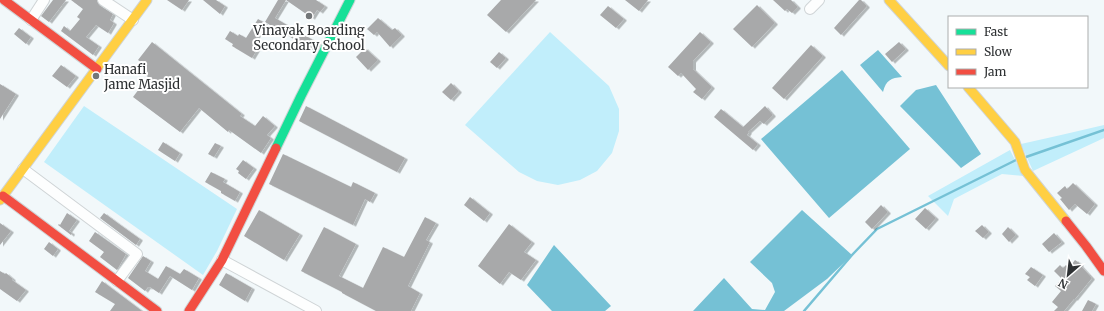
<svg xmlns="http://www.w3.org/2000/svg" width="1104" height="311" viewBox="0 0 1104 311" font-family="Merriweather,serif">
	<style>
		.green { fill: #c1eefb }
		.water { fill: #75c1d5 }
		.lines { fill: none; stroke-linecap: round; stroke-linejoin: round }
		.stream { stroke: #75c1d5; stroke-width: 2.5 }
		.building { fill: #a8a9aa; filter: url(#shadow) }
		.street-casing { stroke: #cfd4d6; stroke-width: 12 }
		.fast-casing { stroke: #cfd4d6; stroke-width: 11 }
		.slow-casing { stroke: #cfd4d6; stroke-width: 11 }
		.jam-casing { stroke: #cfd4d6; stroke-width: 11 }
		.street { stroke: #fdfefe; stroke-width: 10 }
		.fast { stroke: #16e098; stroke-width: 9 }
		.slow { stroke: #ffcf43; stroke-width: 9 }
		.jam { stroke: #f24e42; stroke-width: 9 }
		.poi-dot { fill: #737779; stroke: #fff; stroke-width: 1.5 }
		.labels { text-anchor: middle; stroke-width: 4; stroke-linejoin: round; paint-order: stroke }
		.poi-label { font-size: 13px; fill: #2e3133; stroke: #fff }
	</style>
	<defs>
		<filter id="shadow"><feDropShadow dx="3" dy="1.5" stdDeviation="0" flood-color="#0004"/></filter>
	</defs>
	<rect width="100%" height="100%" fill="#f2f8fa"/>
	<path class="green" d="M550,32L609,86L619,109V131L612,153L597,171L580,180L558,185L537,181L519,172L465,125Z
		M84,106L237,209L217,251L203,275L44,162Z
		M1104,125V138L1033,171L1021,144L1061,135Z
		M1010,150L1023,176L1002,174L954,199L948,216L928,196Z"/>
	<path class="water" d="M878,50L902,77C891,78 886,80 883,92L860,65Z
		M842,70L910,149L829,218L761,139Z
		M936,85L981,154L961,168L900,106L916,90Z
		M802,210L852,255L827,279L784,311H693L724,278L752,309L765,310L775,292L772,283L750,262Z
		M554,245L611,306L605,311H552L527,285Z"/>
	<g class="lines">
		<path class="stream" d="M1026,157L1104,130
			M804,311L852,255L877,229L1016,160"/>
	</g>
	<path class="building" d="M53,0H66L49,22L41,16Z
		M71,0H97L99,5L113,14L110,20L114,23L108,33L96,25L86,37L99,46L93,55L61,31L64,26L70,31L80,19L77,17L83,9Z
		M167,0H189L182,10Z
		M203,0H216L225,6L220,14Z
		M278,0H286L275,18L318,43L314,51L265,22Z
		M286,0H316L325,6L320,12L317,10L312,18Z
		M501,0H536L506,32L487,15Z
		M625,0H648L639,11Z
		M773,0H791L798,7L792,13L787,9L785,11Z
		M859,0H861L867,6L841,35L834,28Z
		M757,5L775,23L752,47L733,29Z
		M608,6L624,19L616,28L600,15Z
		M378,18L392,30L395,28L402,35L390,47L377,32L374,35L367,29Z
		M258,19L265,23L252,45L258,48L252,58L232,46L233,44L225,39L230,31L238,36L239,34L246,38Z
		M19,28L31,37L26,44L14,34Z
		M700,32L711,42L693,61V69L712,87L702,99L693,92L696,89L681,73L678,76L668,67Z
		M152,42L242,114L240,116L255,126L263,116L275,126L267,135L271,138L261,153L229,130L228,132L199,108L180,132L133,97L148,77L138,69L142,63L138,60Z
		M899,42L906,49L892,62L885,54Z
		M811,45L823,56L784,99L772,88Z
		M365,48L378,60L368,70L356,57Z
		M499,52L506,58L497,68L490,62Z
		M61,65L76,76L67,87L52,76Z
		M451,83L459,91L451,100L442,92Z
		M0,84L16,94L0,119Z
		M306,106L405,158L397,172L299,121Z
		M765,106L773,115L764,124L760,121L748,132H749L747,135L758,144L753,150L714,117L721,109L743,127Z
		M163,142L180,153L175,161L158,150Z
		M215,143L221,146L214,157L208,154Z
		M283,154L351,187L353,182L375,193L370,202L365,199L353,225L269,184Z
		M243,160L254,168L246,179L238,173L239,171L236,169Z
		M211,172L225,179L223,182L240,192L235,201L221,193V191L205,182Z
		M1073,183L1095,204L1087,214L1075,204L1069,210L1060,199L1062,198L1057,193L1065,186L1067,189Z
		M470,197L490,213L484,221L464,205Z
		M881,205L888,212L872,229L865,222Z
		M925,208L936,218L926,229L915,219Z
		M259,210L300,234L284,260L244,236Z
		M67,213L77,220L69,231L72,233L71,235L58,225L59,224L60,225Z
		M104,213L119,224L140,239L136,245L100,218Z
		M425,217L436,223L426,240L430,242L408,286L420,293L411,311H376L342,293V292L301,271L324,227L356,244L339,276L363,288L383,247L404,257Z
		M0,223L11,231L0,245Z
		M509,224L532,242L524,252L536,260L521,280L509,272L500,284L478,266Z
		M982,225L989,232L983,238L975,231Z
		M1008,227L1016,235L1009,242L1002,234Z
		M95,232L126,254L117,270L100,257L104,252L89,241Z
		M1054,233L1062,242L1049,252L1042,244Z
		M49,242L58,249L53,256L44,249Z
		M143,256L151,261L145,271L158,279L166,266L180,274L184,269L199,278L192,290L170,276L159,293L150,287L149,288L148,287L145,291L128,278Z
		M1075,260L1081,264L1080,265L1092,278L1075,299H1074L1064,311H1054L1058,307L1052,302L1061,291L1055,286L1062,279L1054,271L1060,265L1063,268L1066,265L1069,268Z
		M1031,267L1043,275L1035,286L1027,280L1030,277L1025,274Z
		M0,271L5,274L6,273L13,279L12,280L26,290L17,301L0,289Z
		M226,273L252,288L245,301L219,285Z
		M102,281L142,311H110L115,304L95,292Z
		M1088,300L1096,304L1092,311H1082Z"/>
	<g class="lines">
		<g class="street-casing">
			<path id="street" d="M103,0L133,20
				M810,9L819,0
				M31,20L44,0
				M23,169L137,254L117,281
				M222,260L316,311"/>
		</g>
		<g class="fast-casing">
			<path id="fast" d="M276,148L301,96L350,0"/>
		</g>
		<g class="slow-casing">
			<path id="slow" d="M889,0L949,66
				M968,87L1015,142L1025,170L1066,221
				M0,200L147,0"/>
		</g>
		<g class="jam-casing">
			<path id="jam" d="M4,0L97,69
				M3,196L157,311
				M1066,221L1086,246L1104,271
				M189,311L222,260L276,148"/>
		</g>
		<use href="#street" class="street"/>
		<use href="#fast" class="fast"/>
		<use href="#slow" class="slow"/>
		<use href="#jam" class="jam"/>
	</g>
	<g class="poi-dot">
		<circle cx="309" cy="16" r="4"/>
		<circle cx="96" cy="76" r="4"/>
	</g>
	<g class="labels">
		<g class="poi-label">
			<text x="309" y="35">Vinayak Boarding<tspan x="309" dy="15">Secondary School</tspan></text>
			<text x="104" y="74" text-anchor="start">Hanafi<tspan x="104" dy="15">Jame Masjid</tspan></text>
		</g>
	</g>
	<rect x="948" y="16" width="140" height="72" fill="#ffffff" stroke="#abadad"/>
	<rect x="956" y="29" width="20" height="6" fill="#16e098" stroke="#abadad"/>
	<text x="984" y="36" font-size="12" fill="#2e3133">Fast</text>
	<rect x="956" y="49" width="20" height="6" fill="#ffcf43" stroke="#abadad"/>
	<text x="984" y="56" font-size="12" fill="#2e3133">Slow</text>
	<rect x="956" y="69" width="20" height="6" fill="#f24e42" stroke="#abadad"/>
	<text x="984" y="76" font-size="12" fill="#2e3133">Jam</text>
	<g transform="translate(1068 275) rotate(208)" stroke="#ffffff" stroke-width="3" paint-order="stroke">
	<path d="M0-3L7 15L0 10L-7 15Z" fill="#2e3133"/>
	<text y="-6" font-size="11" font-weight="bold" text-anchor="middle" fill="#2e3133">N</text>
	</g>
</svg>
